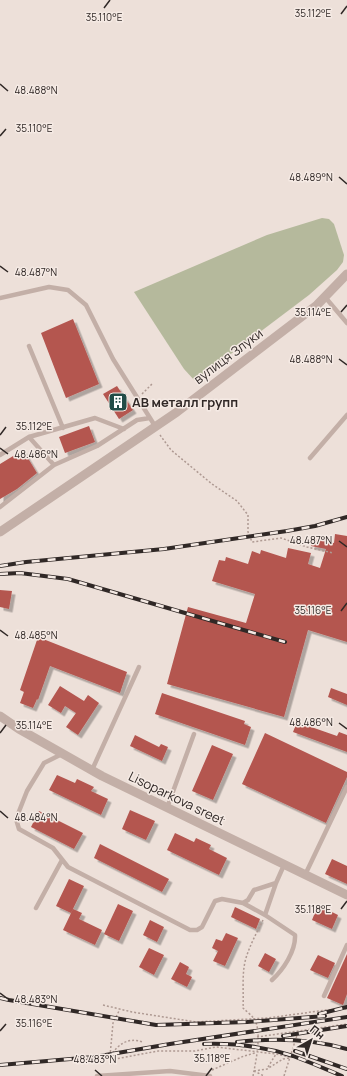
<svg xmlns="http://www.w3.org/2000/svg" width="347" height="1076" viewBox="0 0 347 1076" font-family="Manrope,sans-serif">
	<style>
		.green { fill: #b5b99c }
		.building { fill: #b45650; filter: url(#shadow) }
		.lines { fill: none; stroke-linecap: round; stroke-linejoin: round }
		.path { stroke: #ae9992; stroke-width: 1.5; stroke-dasharray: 2 2; stroke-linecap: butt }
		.lane { stroke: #c3afa7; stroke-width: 4.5 }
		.street { stroke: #c3afa7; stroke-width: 9 }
		.rail-casing { stroke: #302826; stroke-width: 4 }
		.rail { stroke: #f5eae4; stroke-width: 2.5; stroke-dasharray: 8; stroke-linecap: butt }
		.ticks { fill: none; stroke: #302826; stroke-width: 1.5 }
		.labels { text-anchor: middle; stroke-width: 3; stroke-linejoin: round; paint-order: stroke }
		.street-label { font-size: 13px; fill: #302826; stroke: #f5eae4 }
		.poi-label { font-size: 13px; font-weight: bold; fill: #302826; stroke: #f5eae4; text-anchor: start }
		.ticks-label { font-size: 10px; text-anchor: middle; fill: #302826; stroke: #f5eae4; stroke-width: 3; stroke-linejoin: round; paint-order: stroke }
	</style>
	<defs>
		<filter id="shadow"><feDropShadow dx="3.5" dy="3.5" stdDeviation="0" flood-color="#0004"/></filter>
	</defs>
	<rect width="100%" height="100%" fill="#ede0d9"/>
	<path class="green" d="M322,218L329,219L334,224L344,255L343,262L337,270L309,295L195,381L184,369L134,292L267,235Z"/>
	<path class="building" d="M73,319L99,384L66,398L41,333Z
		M117,386L133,410L119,419L103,394Z
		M89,426L95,442L65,453L59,437Z
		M23,450L37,473L17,489L0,499V464Z
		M335,534L347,536V642L308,630L284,717L167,684L188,607L246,623L255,594L212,581L219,560L225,561L226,557L248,564L252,551L260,554L261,550L286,558L288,548L311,553L308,564L320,568L326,549L311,546L312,539L334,543Z
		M0,590L12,591L9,609L0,607Z
		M38,637L127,672L120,693L50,666L38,700L37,699L33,708L20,703L24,692L20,690Z
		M60,686L84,701L88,695L99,703L78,735L66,727L76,713L65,706L61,713L48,705Z
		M331,688L347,694V705L328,697Z
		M162,693L245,721L244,724L251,727L245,745L155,714Z
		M297,722L337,736L339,732L347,735V752L293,732Z
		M265,733L347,772V777L326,823L242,784Z
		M135,735L159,747L161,744L168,747L162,761L130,746Z
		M212,745L233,754L213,800L192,791Z
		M57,775L75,783L77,779L94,787L91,791L108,799L101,815L49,790Z
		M130,810L155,821L146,840L122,829Z
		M39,811L83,833L74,849L31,827Z
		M175,833L194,842L196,838L211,845L209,849L227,858L219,875L167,850Z
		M100,844L169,879L162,892L94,858Z
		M332,859L347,866V884L325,874Z
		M69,879L84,886L71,913L56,906Z
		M118,904L133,911L119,941L104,934Z
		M318,905L338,915L332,929L312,920Z
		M235,907L260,919L256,929L231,917Z
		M73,909L82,913L79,919L102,930L95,945L63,930Z
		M150,920L164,927L157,942L143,935Z
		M226,933L238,938L225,966L213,961L218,951L212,948L216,939L222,941Z
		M149,948L164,955L154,975L139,967Z
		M265,953L276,959L269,972L258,966Z
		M347,954V994L343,1005L327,998Z
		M318,955L335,963L328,978L310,970Z
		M180,962L189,967L186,974L192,977L187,987L171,979Z"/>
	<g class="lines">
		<path class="path" d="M142,394L153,383
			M160,435L171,450L212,484L237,501L248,515V532L252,542L281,538L307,547L333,553
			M103,1005L132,1012L196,1022L268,1018L326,1010L347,1009
			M257,1037L347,1024
			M110,1056L113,1023L120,1009
			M110,1056C119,1044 127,1037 143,1042
			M110,1060L158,1051H195L216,1047L276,1054L290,1057
			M268,1067L276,1054
			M212,1070L244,1056L255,1053
			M254,1071L267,1069L283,1059L289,1058
			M254,1071L264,1076
			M253,1076C256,1060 261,1039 256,1022C254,1017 247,1012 243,1008C244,991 241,971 247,955C251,943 257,932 263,920
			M284,1076L298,1032"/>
		<path class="lane" d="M325,297L347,323
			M0,298L49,287L68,290L86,305L113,359L155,426
			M29,346L63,428
			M29,437L54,465
			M0,455L29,437L95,418L124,429
			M310,458L347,415
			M0,507L54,465L97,446L137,420L150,418
			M62,754L44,763L27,791L16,819L19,829L53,848L68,867L190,930H197L202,927L215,901L222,899L243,903L248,900L254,890L276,883L284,865
			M92,770L139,667
			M167,808L194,734
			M305,875L347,787
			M243,903L265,915L295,935C296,951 283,970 272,980
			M36,908L62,860
			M265,915L276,883
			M324,996L347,945
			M97,1076L170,1071L210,1076"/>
		<path class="street" d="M0,532L177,412L317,305L347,274
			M0,716L19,729L102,776L347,895"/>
		<g class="rail-casing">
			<path id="rail" d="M0,566L26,562L164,549L287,531L315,526L347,517
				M0,574L20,573L68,579L285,642
				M0,998L9,1000L156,1025L247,1022L325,1016
				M319,1014L347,1007
				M283,1036L347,1026
				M237,1042C273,1038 312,1039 347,1049
				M204,1044C233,1043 265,1047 293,1056C309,1062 326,1069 342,1076
				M295,1051L347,1069
				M0,1065L94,1057L170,1044L347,1017"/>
		</g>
		<use href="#rail" class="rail"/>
	</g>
	<path class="ticks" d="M104,8L110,0M341,14L347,6M0,84L8,91M0,136L6,129M339,177L347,184M0,266L8,272M341,312L347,305M339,359L347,365M0,435L6,427M0,448L8,454M339,541L347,547M341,611L347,603M0,630L8,636M339,723L347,729M0,733L6,725M0,811L8,818M341,909L347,901M0,993L8,999M0,1031L6,1024M95,1070L102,1076M206,1076L212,1068"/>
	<defs>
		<g id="building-square" transform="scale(1)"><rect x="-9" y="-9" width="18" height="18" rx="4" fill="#224c47" stroke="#f5eae4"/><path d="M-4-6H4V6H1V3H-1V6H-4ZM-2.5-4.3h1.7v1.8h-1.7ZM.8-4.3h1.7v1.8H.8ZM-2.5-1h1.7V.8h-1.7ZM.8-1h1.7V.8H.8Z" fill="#fff"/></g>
	</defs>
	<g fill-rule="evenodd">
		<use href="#building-square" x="118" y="402"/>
	</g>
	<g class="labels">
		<g class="street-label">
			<text transform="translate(228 356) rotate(-37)" y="5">вулиця Злуки</text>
			<text transform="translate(177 798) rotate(26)" y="5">Lisoparkova sreet</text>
		</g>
		<g class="poi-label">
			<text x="132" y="407">АВ металл групп</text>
		</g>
	</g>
	<g class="ticks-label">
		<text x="313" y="17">35.112°E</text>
		<text x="104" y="21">35.110°E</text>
		<text x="36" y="94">48.488°N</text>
		<text x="34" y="132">35.110°E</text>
		<text x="311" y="181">48.489°N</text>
		<text x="36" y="276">48.487°N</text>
		<text x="313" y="316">35.114°E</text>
		<text x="311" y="363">48.488°N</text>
		<text x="34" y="430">35.112°E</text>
		<text x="36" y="458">48.486°N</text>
		<text x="311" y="544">48.487°N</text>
		<text x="313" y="614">35.116°E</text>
		<text x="36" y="639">48.485°N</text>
		<text x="311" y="726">48.486°N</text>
		<text x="34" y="729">35.114°E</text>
		<text x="36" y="821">48.484°N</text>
		<text x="313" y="913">35.118°E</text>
		<text x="36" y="1003">48.483°N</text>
		<text x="34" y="1027">35.116°E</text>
		<text x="212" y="1062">35.118°E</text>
		<text x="95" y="1063">48.483°N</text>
	</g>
	<g transform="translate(311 1040) rotate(39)" stroke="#f5eae4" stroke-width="3" paint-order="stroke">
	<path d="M0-3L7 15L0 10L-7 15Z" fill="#302826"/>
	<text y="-6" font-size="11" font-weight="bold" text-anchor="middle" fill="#302826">Пн</text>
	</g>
</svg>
